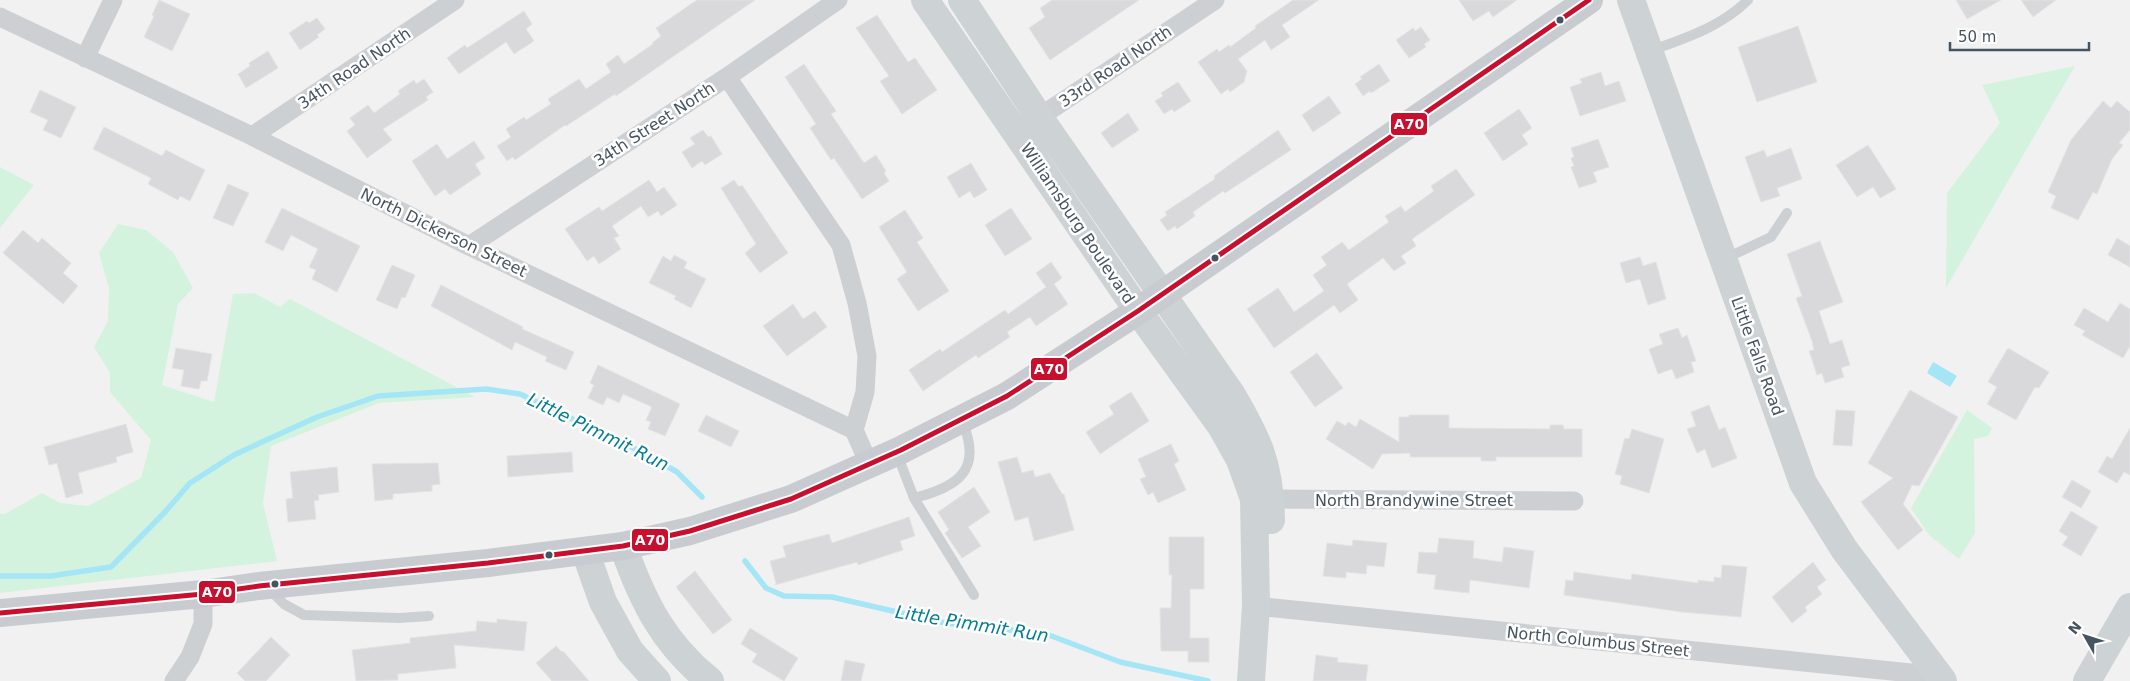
<svg xmlns="http://www.w3.org/2000/svg" width="2130" height="681" viewBox="0 0 2130 681" font-family="'DejaVu Sans',sans-serif">
	<style>
		.green { fill: #d3f3de }
		.water { fill: #a4e6f5 }
		.lines { fill: none; stroke-linecap: round; stroke-linejoin: round }
		.stream { stroke: #a4e6f5; stroke-width: 5.5 }
		.building { fill: #d9d9db; stroke: #e3e3e4 }
		.lane { stroke: #cdd0d2; stroke-width: 10 }
		.street { stroke: #cdd0d2; stroke-width: 19 }
		.secondary { stroke: #cdd2d5; stroke-width: 28 }
		.primary { stroke: #c8ccd0; stroke-width: 28 }
		.bus-1-casing { stroke: #fff; stroke-width: 9 }
		.bus-1 { stroke: #c8102e; stroke-width: 5 }
		.bus-dot { fill: #465460; stroke: #fff; stroke-width: 2 }
		.labels { text-anchor: middle; stroke-width: 5; stroke-linejoin: round; paint-order: stroke }
		.street-label { font-size: 16px; fill: #465460; stroke: #fff }
		.water-label { font-size: 18px; font-style: italic; fill: #037d97; stroke: #fff }
		.line-badge { stroke: #fff; stroke-width: 2 }
		.badge-label { font-size: 14px; text-anchor: middle; font-weight: bold; fill: #fff }
	</style>
	<rect width="100%" height="100%" fill="#f2f1f1"/>
	<path class="green" d="M2075,66L1946,288L1947,193L2000,123L1982,85Z
		M0,167L34,185L0,228Z
		M118,224L146,230L173,252L193,288L178,304L162,385L214,402L233,294L254,293L280,307L290,299L475,397L379,403L271,446L263,503L277,561L0,593V514H5L42,493L60,503L88,506L141,478L151,440L110,392V373L94,347L108,321L109,289L99,253Z
		M1967,410L1992,428L1988,436L1974,439L1975,533L1959,559L1929,535L1911,508Z"/>
	<path class="water" d="M1933,362L1957,376L1950,387L1927,373Z"/>
	<g class="lines">
		<path class="stream" d="M745,561L766,588L784,596L832,597L945,623L993,629L1041,632L1120,662L1208,681
			M0,576H51L111,567L165,512L190,483L234,455L262,442L317,417L378,396L486,389L520,394L646,454L677,472L702,497"/>
	</g>
	<path class="building" d="M159,0L190,14L172,51L144,37L154,16L152,15Z
		M697,0H755L616,96L615,94L566,126L565,125L515,160L513,157L507,161L497,146L511,137L506,129L524,117L526,120L551,104L548,99L579,79L586,89L611,72L606,64L618,55L624,64L653,44L652,43L661,36L656,28Z
		M1052,0H1139L1050,60L1029,28L1045,17L1040,8Z
		M1293,0H1319L1282,25L1290,37L1271,50L1265,40L1238,59L1247,71L1244,82L1230,92L1228,89L1221,94L1198,62L1217,49L1219,52L1229,45L1230,47L1256,28L1255,26Z
		M1459,0H1517L1493,17L1489,11L1473,21Z
		M1956,0H2001L1967,19Z
		M2021,0H2056L2033,17Z
		M524,11L532,24L526,29L534,41L514,54L506,42L459,74L447,58L465,45L467,48Z
		M877,15L908,62L915,58L937,90L902,114L880,81L889,76L856,28Z
		M317,18L325,29L317,35L319,37L300,50L289,33L307,21L309,23Z
		M1798,26L1817,82L1757,102L1738,47Z
		M1421,27L1430,40L1424,44L1426,47L1409,58L1396,40L1413,28L1415,31Z
		M268,51L278,68L246,88L238,74L250,66L249,63Z
		M804,64L836,111L831,114L864,163L876,155L886,171L884,173L889,181L862,199L834,158L831,160L810,128L816,124L785,77Z
		M1379,64L1390,81L1371,93L1370,91L1363,96L1355,84L1362,79L1360,77Z
		M1601,72L1605,86L1619,81L1626,101L1580,116L1570,87L1582,83L1580,79Z
		M424,79L433,92L426,97L428,100L383,129L392,140L367,158L347,131L355,125L350,118L368,105L374,113L400,94L398,91L414,80L416,84Z
		M1178,82L1191,101L1174,112L1172,109L1164,114L1155,101L1163,96L1161,93Z
		M40,90L76,107L61,138L43,130L48,120L30,112Z
		M1329,96L1341,113L1313,132L1302,115Z
		M2103,101L2111,108L2117,101L2130,112V130L2119,143L2123,145L2112,159L2097,194L2093,192L2078,220L2051,208L2056,196L2048,192L2071,140Z
		M1519,109L1532,128L1522,135L1528,144L1503,161L1484,133Z
		M1128,113L1139,130L1112,148L1101,133Z
		M104,127L162,156L166,150L205,170L190,201L180,196L178,200L148,184L151,178L93,149Z
		M703,130L708,137L711,136L722,154L705,165L702,161L692,168L682,152L695,144L690,138Z
		M1278,130L1291,150L1225,193L1223,191L1193,212L1195,216L1177,229L1175,226L1168,231L1160,220L1167,215L1165,212L1215,179L1214,176Z
		M1598,139L1609,167L1593,172L1597,182L1579,188L1571,167L1574,166L1571,158L1574,157L1571,148Z
		M474,141L485,158L475,164L481,174L450,195L445,189L435,196L412,161L437,144L447,159Z
		M1868,145L1896,189L1880,198L1873,187L1857,197L1836,165Z
		M1791,148L1802,179L1777,188L1780,196L1761,202L1745,157L1764,150L1767,157Z
		M971,163L987,190L974,198L970,191L959,198L947,177Z
		M1456,169L1475,195L1412,239L1416,246L1401,256L1406,263L1394,271L1383,258L1347,284L1358,300L1340,313L1334,305L1274,348L1247,309L1278,288L1294,312L1324,291L1313,275L1327,265L1321,257L1342,242L1349,250L1389,222L1385,216L1401,206L1405,212L1434,191L1431,186Z
		M649,180L657,192L664,187L677,205L661,216L658,211L648,217L641,206L612,226L619,236L614,238L621,249L599,264L594,256L587,261L565,229L599,207L602,211Z
		M734,180L739,187L742,185L788,253L760,273L745,253L756,244L721,188Z
		M228,184L249,193L233,226L213,218Z
		M282,208L360,246L337,292L312,279L316,270L309,267L318,249L291,235L283,251L265,242Z
		M1011,208L1032,239L1005,256L985,225Z
		M905,210L923,238L917,242L949,291L918,311L897,279L907,272L879,227Z
		M23,230L38,243L42,238L71,263L63,273L78,286L63,304L3,253Z
		M2117,238L2130,246V267L2108,255Z
		M1820,241L1843,302L1819,311L1830,344L1842,340L1850,365L1841,368L1844,377L1825,383L1822,373L1817,375L1809,351L1814,350L1812,341L1796,298L1802,296L1787,254Z
		M674,255L687,262L684,268L706,279L691,308L674,299L676,296L649,283L663,256L671,261Z
		M1640,257L1643,266L1656,262L1666,299L1648,305L1640,279L1626,283L1620,263Z
		M1051,262L1062,278L1054,284L1068,304L1036,326L1030,317L1007,332L1010,337L978,358L976,355L923,391L909,370L940,349L942,352L1005,310L1008,314L1046,287L1036,273Z
		M392,265L415,275L405,298L402,297L397,309L376,300Z
		M441,285L523,327L522,329L574,352L566,370L545,361L547,357L515,342L512,350L431,306Z
		M2120,303L2130,309V346L2123,358L2082,335L2085,331L2074,325L2084,308L2108,322Z
		M793,304L803,319L815,311L827,327L787,356L763,326Z
		M1678,328L1682,338L1687,335L1696,361L1691,362L1694,372L1676,379L1672,369L1658,374L1649,349L1663,344L1659,334Z
		M176,348L212,354L207,381H201L199,389L181,386L184,370L172,368Z
		M2008,348L2049,372L2039,388L2035,387L2016,420L1987,404L1997,387L1988,382Z
		M1317,353L1343,388L1315,407L1290,372Z
		M598,365L680,404L665,436L648,429L651,422L646,420L652,407L623,394L619,403L607,397L603,405L588,398L594,385L590,383Z
		M1910,390L1958,417L1919,486L1912,485L1903,504L1923,530L1898,550L1861,502L1893,478L1868,463Z
		M1131,392L1149,421L1100,454L1086,432L1114,414L1109,406Z
		M1709,405L1719,430L1725,427L1737,458L1712,468L1705,449L1697,453L1687,429L1696,426L1691,412Z
		M1836,410L1855,411L1852,446L1833,445Z
		M706,415L739,431L731,447L698,431Z
		M1409,415H1449V428L1550,429V425H1563L1564,429H1582V457H1496V461H1481V457H1410V453L1382,454L1373,469L1326,439L1337,421L1346,426L1348,422L1356,427L1360,419L1399,442V417H1409Z
		M126,424L133,452L116,457L117,462L78,473L83,493L66,498L57,463L49,465L44,447Z
		M2130,428V475L2124,472L2117,483L2098,472L2107,456L2112,459Z
		M1632,429L1664,439L1649,493L1620,484L1622,476L1615,474L1625,438L1629,439Z
		M1171,444L1179,461L1174,464L1186,490L1158,503L1153,492L1148,495L1140,479L1146,477L1138,459Z
		M572,452L573,472L508,477L507,456Z
		M1017,457L1022,473L1033,470L1035,477L1050,473L1062,494H1064L1074,530L1034,541L1028,517L1015,521L998,462Z
		M438,463L440,484L432,485V491L393,494V499L375,501L372,464Z
		M337,467L339,492L318,495L319,500L314,501L316,519L288,522L286,499L293,498L290,472Z
		M2072,480L2091,491L2081,508L2062,497Z
		M974,487L990,512L968,527L981,546L962,558L945,533L949,530L938,512Z
		M2071,511L2098,527L2081,556L2062,545L2068,537L2059,531Z
		M909,517L915,536L900,541L903,550L858,565L857,562L775,585L776,583L770,561L786,557L783,546L829,534L832,543Z
		M1169,537H1204V589H1190V638H1209V662H1188V651H1161L1160,608H1171L1172,575H1169Z
		M1439,538L1474,541L1473,558L1502,562L1504,547L1534,551L1529,588L1470,580L1469,593L1434,589L1436,575L1417,573L1419,552L1437,553Z
		M1353,540L1387,543L1384,567L1367,565L1366,574L1346,572V578L1323,576L1327,543L1352,546Z
		M1813,562L1826,580L1817,587L1822,594L1805,607L1807,611L1792,623L1772,597Z
		M1722,565L1747,567L1741,617L1682,612L1564,595L1566,580L1573,581L1574,572L1631,580L1632,574L1698,583V580L1714,582V577L1721,578Z
		M695,571L732,620L713,634L676,587Z
		M497,619L527,622L524,651L454,645L456,668L398,674V680L356,681L352,650L410,643V638L476,631L477,621L497,623Z
		M750,628L798,658L784,681L752,662L757,654L741,644Z
		M271,637L290,655L266,681H245L237,673Z
		M556,646L562,652L563,651L589,681H552L536,663Z
		M1316,655L1338,658L1337,662L1368,665L1366,681H1313Z
		M845,660L865,664L861,681H841Z"/>
	<g class="lines">
		<path class="lane" d="M1650,51C1685,38 1721,27 1748,0
			M1724,259L1771,237L1787,213
			M897,454L914,498L974,595
			M914,498C959,487 983,469 962,421
			M269,589L284,604L304,615L399,618L429,616"/>
		<path class="street" d="M0,17L252,136L469,246L854,430L869,464
			M85,58L113,0
			M727,77L841,245L857,303L867,356L865,392L854,430
			M1029,124L1215,0
			M252,136L455,0
			M469,246L727,77L838,0
			M1260,499L1574,501
			M1256,606L1940,676
			M174,681L190,657L203,624V594"/>
		<path class="secondary" d="M925,0L1138,311L1221,426L1240,460L1254,499L1256,606L1251,681
			M962,0L1039,117L1232,395C1259,441 1270,465 1271,520
			M1631,0L1803,483L1844,549L1943,681
			M623,546C643,602 663,643 710,681
			M585,551L603,602L630,651L657,681
			M2087,681L2130,607"/>
		<path class="primary" d="M0,613L203,594L259,586L488,563L623,546L690,531L791,499L901,450L1007,396L1138,311L1589,0"/>
		<g class="bus-1-casing">
			<path id="bus-1" d="M0,613L203,594L259,586L488,563L623,546L690,531L791,499L901,450L1007,396L1138,311L1589,0"/>
		</g>
		<use href="#bus-1" class="bus-1"/>
	</g>
	<g class="bus-dot">
		<circle cx="1560" cy="20" r="4.5"/>
		<circle cx="1215" cy="258" r="4.5"/>
		<circle cx="549" cy="555" r="4.5"/>
		<circle cx="275" cy="584" r="4.5"/>
	</g>
	<g class="labels">
		<g class="street-label">
			<text transform="translate(1115 66) rotate(-34)" y="6">33rd Road North</text>
			<text transform="translate(354 68) rotate(-34)" y="6">34th Road North</text>
			<text transform="translate(654 124) rotate(-33)" y="6">34th Street North</text>
			<text transform="translate(1078 223) rotate(56)" y="6">Williamsburg Boulevard</text>
			<text transform="translate(444 232) rotate(26)" y="6">North Dickerson Street</text>
			<text transform="translate(1758 356) rotate(70)" y="6">Little Falls Road</text>
			<text x="1414" y="506">North Brandywine Street</text>
			<text transform="translate(1598 641) rotate(6)" y="6">North Columbus Street</text>
		</g>
		<g class="water-label">
			<text transform="translate(598 432) rotate(26)" y="6">Little Pimmit Run</text>
			<text transform="translate(972 624) rotate(9)" y="6">Little Pimmit Run</text>
		</g>
	</g>
	<g class="line-badge">
		<rect x="1390" y="112" width="38" height="24" rx="5" fill="#c8102e"/>
		<rect x="1030" y="357" width="38" height="24" rx="5" fill="#c8102e"/>
		<rect x="631" y="528" width="38" height="24" rx="5" fill="#c8102e"/>
		<rect x="198" y="580" width="38" height="24" rx="5" fill="#c8102e"/>
	</g>
	<g class="badge-label">
		<text x="1409" y="129">A70</text>
		<text x="1049" y="374">A70</text>
		<text x="650" y="545">A70</text>
		<text x="217" y="597">A70</text>
	</g>
	<g transform="translate(2085 636) rotate(309)" stroke="#ffffff" stroke-width="4" paint-order="stroke">
	<path d="M0-4L9 19L0 12L-9 19Z" fill="#465460"/>
	<text y="-8" font-size="14" font-weight="bold" text-anchor="middle" fill="#465460">N</text>
	</g>
	<path d="M1950 42v8h139v-8" fill="none" stroke="#465460" stroke-width="2.5"/>
	<text x="1958" y="42" font-size="15" fill="#465460" stroke="#ffffff" stroke-width="4" paint-order="stroke">50 m</text>
</svg>
